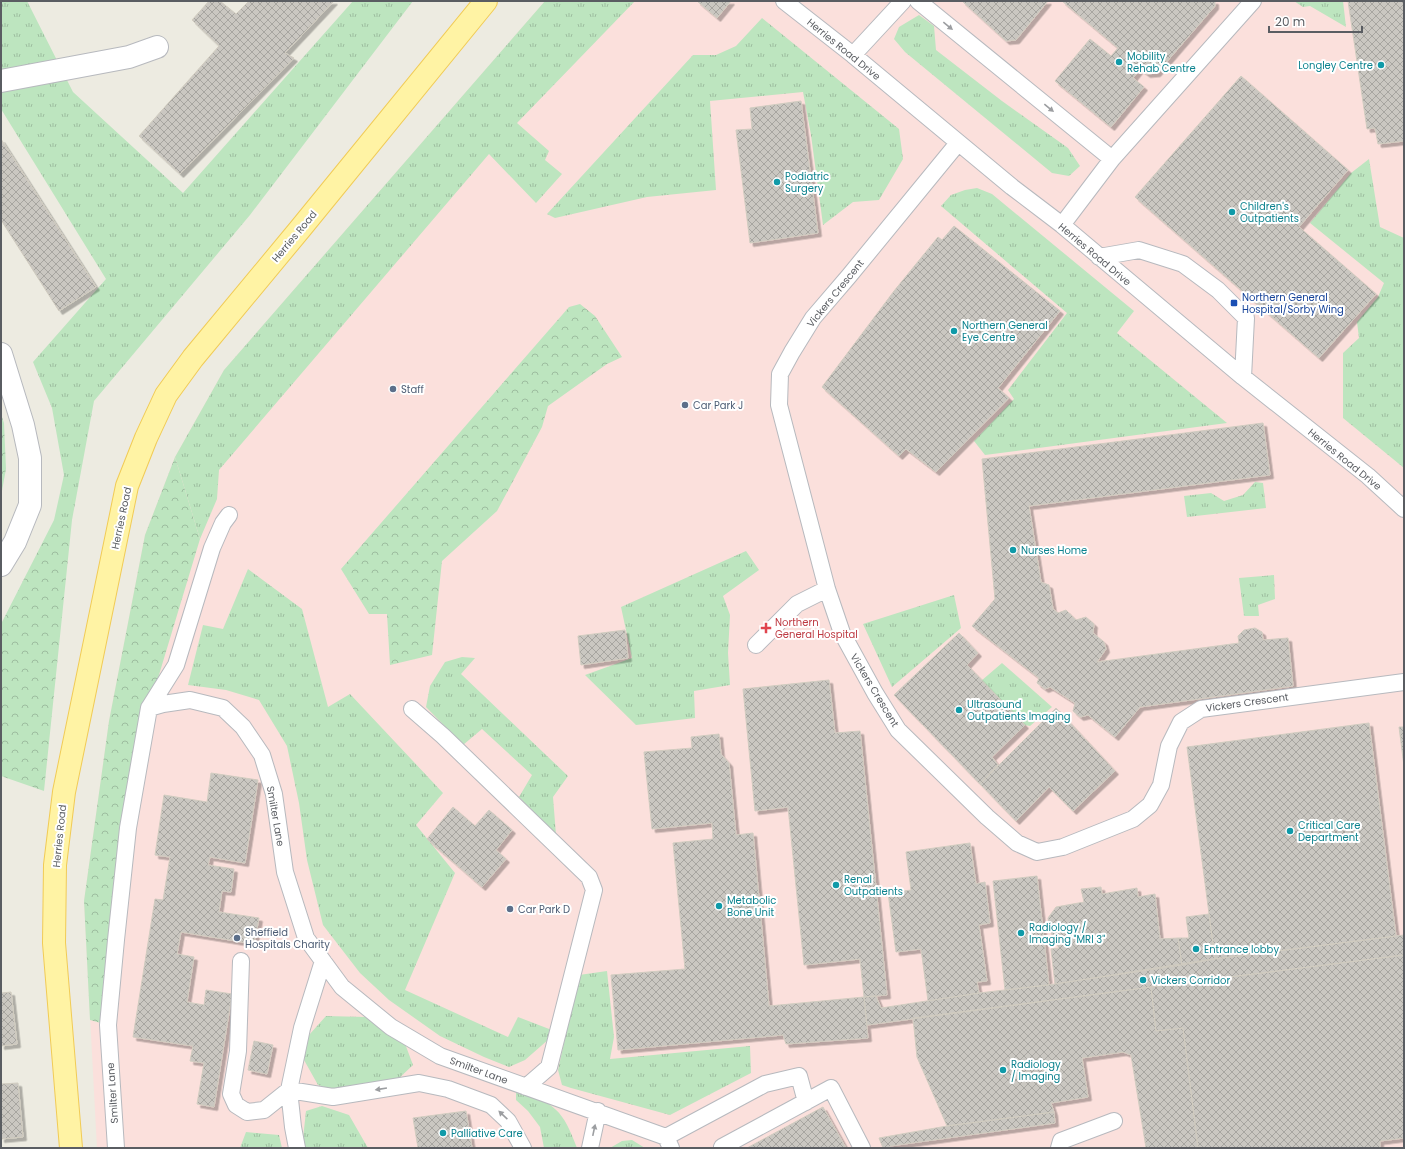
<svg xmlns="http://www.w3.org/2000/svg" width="1405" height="1149" viewBox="0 0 1405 1149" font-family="Poppins,sans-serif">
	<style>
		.medical { fill: #fbe0dc }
		.grass { fill: url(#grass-tufts) }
		.forest { fill: url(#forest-crowns) }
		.building { fill: url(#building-cross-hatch); stroke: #d1ccc0; filter: url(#shadow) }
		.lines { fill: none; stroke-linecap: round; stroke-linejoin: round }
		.service-casing { stroke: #b7b9be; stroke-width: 18 }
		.minor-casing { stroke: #b7b9be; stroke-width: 24 }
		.primary-casing { stroke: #f1cb56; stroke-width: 24 }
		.service { stroke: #fff; stroke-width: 16 }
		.minor { stroke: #fff; stroke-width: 22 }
		.primary { stroke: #fff3a4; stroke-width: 22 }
		.oneway { fill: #9c9ea1 }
		.culture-dot { fill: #0f9aa8; stroke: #fff; stroke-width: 1.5 }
		.transit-dot { fill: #1a4fb4; stroke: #fff; stroke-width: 1.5 }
		.service-dot { fill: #5c6f8a; stroke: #fff; stroke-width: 1.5 }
		.health-dot { fill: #e0444e; stroke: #fff; stroke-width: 1.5 }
		.labels { text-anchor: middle; stroke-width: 4; stroke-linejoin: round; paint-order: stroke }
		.street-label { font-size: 10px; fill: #5a5d62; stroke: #fff }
		.culture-label { font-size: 10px; fill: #0d838f; stroke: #fff; text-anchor: start }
		.transit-label { font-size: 10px; fill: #164399; stroke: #fff; text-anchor: start }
		.service-label { font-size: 10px; fill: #4e5e75; stroke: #fff; text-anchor: start }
		.health-label { font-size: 10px; fill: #be3a42; stroke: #fff; text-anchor: start }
	</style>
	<defs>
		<pattern id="grass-tufts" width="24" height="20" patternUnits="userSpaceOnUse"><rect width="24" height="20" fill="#bde5bf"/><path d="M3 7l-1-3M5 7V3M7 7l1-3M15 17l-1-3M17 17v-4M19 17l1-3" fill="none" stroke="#9dbd9f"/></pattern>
		<pattern id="forest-crowns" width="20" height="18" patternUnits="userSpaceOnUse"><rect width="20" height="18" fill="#bde5bf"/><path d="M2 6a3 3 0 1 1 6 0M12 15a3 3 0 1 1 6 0" fill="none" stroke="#9dbd9f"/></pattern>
		<pattern id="building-cross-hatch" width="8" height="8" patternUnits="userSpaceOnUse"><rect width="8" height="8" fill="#cac7c1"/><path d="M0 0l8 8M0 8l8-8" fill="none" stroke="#a7a5a0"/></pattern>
		<filter id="shadow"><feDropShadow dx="3.5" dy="3.5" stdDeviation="0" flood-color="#0004"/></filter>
	</defs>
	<rect width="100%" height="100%" fill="#edebe1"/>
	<path class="medical" d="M545,1H1404V1148H97L84,901L109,721L145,535L175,457L224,370Z"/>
	<path class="grass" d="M1,1H27L73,92L183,193L353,1H413L250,215L94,401L72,520H54L64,475L52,408L33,362L106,279L1,109Z
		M545,1H635L517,123L549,151L545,160L562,174L536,203L489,154L219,470L217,499L200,539L175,457L224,370Z
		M1294,1H1343L1346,27L1310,6L1303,7Z
		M919,15L934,26L936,50L1002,101L1068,148L1080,166L1069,176L1052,173L905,52L894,39L899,27Z
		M762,18L899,129L903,159L879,200L853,202L823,225L811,135L803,92L710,101L716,190L647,197L555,218L547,214L693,55H716L736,46Z
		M1369,159L1380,227L1404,238V468L1343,418V353L1359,338L1357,322L1378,297L1384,283L1310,223L1351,173Z
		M977,188L992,194L1134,311L1117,333L1227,423L985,455L974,441L1014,399L1008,390L1067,313L941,206L951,195L965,190Z
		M1255,482L1263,483L1266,508L1187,517L1184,496L1211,493L1224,501L1243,495Z
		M746,551L759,570L723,596L730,615L728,653L730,685L694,691L695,718L636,725L585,675L632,658L621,607Z
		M248,569L302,609L328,707L350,694L443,793L416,825L455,873L405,990L508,1037L518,1017L557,1032L525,1060L509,1067L484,1057L440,1036L389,1000L360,973L323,925L307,860L299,803L287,746L259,700L226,690L188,685L203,625L223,629Z
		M1274,575L1275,599L1258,605L1259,616H1244L1239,578Z
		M954,595L961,628L892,687L863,624Z
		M462,657L475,658L461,674L568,776L553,797L556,835L519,797L532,775L482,729L463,745L426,707L430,686L445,662Z
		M1002,663L1052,707L1030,726L1025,725L981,681Z
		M607,971L614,1037L610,1059L750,1046L751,1073L670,1115L571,1088L562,1085L558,1070L579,975Z
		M326,1016L366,1017L404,1041L413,1065L395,1082L336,1091L318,1085L304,1060L309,1035Z
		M516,1090C555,1103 563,1110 577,1148H544L540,1127L528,1111L516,1100Z
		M322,1106L349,1115L368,1148H302L306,1111Z
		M246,1132L279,1135L282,1148H240Z
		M632,1140L645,1148H610L622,1141Z"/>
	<path class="forest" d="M580,304L595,316L622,357L607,364L548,406L542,427L497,511L442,561L432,655L390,665L387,614H369L341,569L569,307Z
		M1,414L4,423L6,469L1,496Z
		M175,457L200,539L149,708L108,1025L90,1020L84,901L109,721L145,535Z
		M54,520H72L44,791L1,776V624Z"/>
	<path class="building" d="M209,1H220L236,14L249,1H334L285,53L294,58L180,174L139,136L219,46L192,20Z
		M697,1H731L717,18Z
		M962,1H1048L1016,40L1006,41Z
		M1062,1H1215V6L1157,73L1147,74L1140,69L1133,78L1144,87L1111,127L1055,81L1090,39L1111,56L1118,48Z
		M1348,1H1404V141L1378,144L1375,128L1367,129Z
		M1241,76L1348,170L1299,227L1376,294L1319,358L1135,197Z
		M801,101L818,233L750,243L736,130L752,129L750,108Z
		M1,139L96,287L59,311L1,220Z
		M954,226L1060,311L998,388L1009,398L936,472L906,449L899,456L822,387L894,291L938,237L942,240Z
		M1263,423L1270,475L1029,506L1041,582L1049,585L1053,609L1058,613L1066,610L1076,620L1086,617L1094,624L1093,633L1104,642L1106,649L1097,662L1239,643L1238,636L1244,630L1255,628L1262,632L1263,640L1288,638L1293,686L1140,707L1115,737L1088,715L1080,717L1073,711L1075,703L1050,687L1045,689L1037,683L1039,678L972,626L995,599L982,459Z
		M625,630L628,658L581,665L578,636Z
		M959,633L978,653L967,665L1025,725L992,757L998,765L980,784L894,695Z
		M829,680L835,733L860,731L887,995L864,997L860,959L804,965L788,807L755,811L743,689Z
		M1056,708L1115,771L1073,811L1049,787L1016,821L980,784Z
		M1369,723L1396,936L1215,959L1187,747Z
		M1399,727H1404V766Z
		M719,734L721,754L729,763L736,835L753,833L769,1006L864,997L868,1038L786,1044L783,1035L618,1050L611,975L685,969L673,843L713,839L712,823L652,829L644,752L692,748L691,737Z
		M211,773L258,780L245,863L210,857L208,865L234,869L231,892L222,891L219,912L259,918L254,944L181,932L177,954L194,957L187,1002L204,1005L206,990L232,994L214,1107L197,1104L204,1063L190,1061L193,1046L133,1037L155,899L163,900L170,857L155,855L164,795L207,802Z
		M453,807L475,826L489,810L512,830L496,850L506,859L482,887L427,839Z
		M970,843L976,884L985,882L990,923L979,925L987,981L977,982L979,993L928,1001L921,949L896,952L888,893L911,890L906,852Z
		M1037,876L1049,985L1005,990L993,881Z
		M1101,887L1102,894L1137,888L1138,897L1155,894L1160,939L1178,938L1182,965L1055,984L1051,949L1059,948L1050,931L1048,918L1056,907L1084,902L1081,889Z
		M1209,914L1215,959L1182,965L1178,938H1189L1186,917Z
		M1404,935V955L1151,987L867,1025L864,997L876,996L881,1008L979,993L1055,984L1206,960Z
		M1404,955V1138L1380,1141V1148H1198L1183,1028L1156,1031L1151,987Z
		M1151,987L1156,1031L1183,1028L1198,1148H1146L1131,1055L1123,1052L1082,1058L1088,1097L1051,1103L1054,1112L947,1126L917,1057L913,1018Z
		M11,992L17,1044L1,1046V993Z
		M254,1041L273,1045L267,1074L248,1070Z
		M18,1083L23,1137L1,1139V1084Z
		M823,1107L846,1148H747Z
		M466,1111L472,1148H418L413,1118Z
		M1054,1112L1055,1123L890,1146L891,1148H883L879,1138L947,1126Z"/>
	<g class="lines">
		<g class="service-casing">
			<path id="service" d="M784,1L853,55L1012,187L1062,225L1243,377L1368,476L1404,509
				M918,1L1112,159
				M853,55L903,1
				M958,143L849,276L813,318L792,352L780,374L779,405L827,589L842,633L875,693L898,730L987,817L1017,843L1037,852L1063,847L1133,819L1150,805L1161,785L1169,746L1181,722L1201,709L1404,682
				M1062,225L1112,159L1253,1
				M1099,257L1139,250L1183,264L1218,290L1246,318L1243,377
				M756,645L797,604L827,589
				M149,708L176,665L212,548L223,523L229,515
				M412,709L443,736L589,877L594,890L549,1067L526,1087
				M241,961L238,1051L231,1094L236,1105L247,1112L264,1110L289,1090L302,1028L323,961
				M722,1147L831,1088L862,1148
				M116,1148L108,1025L116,940L128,828L149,708L163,704L190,700L223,708L243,727L262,755L274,794L285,872L306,938L342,987L391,1027L440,1056L666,1137
				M297,1148L293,1127L289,1090L333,1097L419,1083L448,1089L491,1105L508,1121L523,1148
				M590,1148L598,1111
				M671,1148L666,1137L765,1084L799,1076L806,1102
				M1059,1148L1061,1141L1114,1121"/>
		</g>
		<g class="minor-casing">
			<path id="minor" d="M1,81L129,57L157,47
				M1,354L23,425L30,458V505L15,542L1,565"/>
		</g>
		<g class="primary-casing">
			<path id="primary" d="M71,1148L54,943L55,865L64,792L127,486L146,438L166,395L193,358L300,229L486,1"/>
		</g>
		<use href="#service" class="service"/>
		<use href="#minor" class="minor"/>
		<use href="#primary" class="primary"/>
	</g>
	<defs><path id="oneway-solid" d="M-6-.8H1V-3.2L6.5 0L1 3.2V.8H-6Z"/></defs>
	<g class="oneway">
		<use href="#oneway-solid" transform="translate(948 26) rotate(39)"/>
		<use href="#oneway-solid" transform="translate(1049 108) rotate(39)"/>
		<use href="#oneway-solid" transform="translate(381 1089) rotate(171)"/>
		<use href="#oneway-solid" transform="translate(503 1115) rotate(-137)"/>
		<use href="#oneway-solid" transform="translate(594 1130) rotate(-78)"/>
	</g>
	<g class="culture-dot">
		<circle cx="1119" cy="62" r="4"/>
		<circle cx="1381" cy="65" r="4"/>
		<circle cx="777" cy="182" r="4"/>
		<circle cx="1232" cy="212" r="4"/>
		<circle cx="954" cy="331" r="4"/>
		<circle cx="1013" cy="550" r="4"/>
		<circle cx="959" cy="710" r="4"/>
		<circle cx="1290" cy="831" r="4"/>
		<circle cx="836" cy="885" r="4"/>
		<circle cx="719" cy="906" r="4"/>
		<circle cx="1021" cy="933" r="4"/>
		<circle cx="1196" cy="949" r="4"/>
		<circle cx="1143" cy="980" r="4"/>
		<circle cx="1003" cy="1070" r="4"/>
		<circle cx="443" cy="1133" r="4"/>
	</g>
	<rect class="transit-dot" x="1230" y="299" width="8" height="8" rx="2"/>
	<g class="service-dot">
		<circle cx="393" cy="389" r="4"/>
		<circle cx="685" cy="405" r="4"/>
		<circle cx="510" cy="909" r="4"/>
		<circle cx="237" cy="938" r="4"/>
	</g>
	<path class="health-dot" d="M764 622h4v4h4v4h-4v4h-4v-4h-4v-4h4z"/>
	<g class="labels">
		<g class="street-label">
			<text transform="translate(844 49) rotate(39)" y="4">Herries Road Drive</text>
			<text transform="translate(294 236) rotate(-50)" y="4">Herries Road</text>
			<text transform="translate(1095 254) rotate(40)" y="4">Herries Road Drive</text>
			<text transform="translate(835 293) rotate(-51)" y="4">Vickers Crescent</text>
			<text transform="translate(1345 459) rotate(39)" y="4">Herries Road Drive</text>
			<text transform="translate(121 518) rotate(-78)" y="4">Herries Road</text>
			<text transform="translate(875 690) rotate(59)" y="4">Vickers Crescent</text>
			<text transform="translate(1247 702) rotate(-8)" y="4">Vickers Crescent</text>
			<text transform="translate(276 816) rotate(80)" y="4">Smilter Lane</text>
			<text transform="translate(59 836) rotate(-84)" y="4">Herries Road</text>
			<text transform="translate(479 1070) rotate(20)" y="4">Smilter Lane</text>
			<text transform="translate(112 1093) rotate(-94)" y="4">Smilter Lane</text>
		</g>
		<g class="culture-label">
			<text x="1127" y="60">Mobility<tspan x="1127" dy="12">Rehab Centre</tspan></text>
			<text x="1373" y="69" text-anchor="end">Longley Centre</text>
			<text x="785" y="180">Podiatric<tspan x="785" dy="12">Surgery</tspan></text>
			<text x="1240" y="210">Children's<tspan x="1240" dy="12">Outpatients</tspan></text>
			<text x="962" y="329">Northern General<tspan x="962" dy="12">Eye Centre</tspan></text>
			<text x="1021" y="554">Nurses Home</text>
			<text x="967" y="708">Ultrasound<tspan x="967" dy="12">Outpatients Imaging</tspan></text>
			<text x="1298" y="829">Critical Care<tspan x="1298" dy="12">Department</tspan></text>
			<text x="844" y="883">Renal<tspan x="844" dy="12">Outpatients</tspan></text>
			<text x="727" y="904">Metabolic<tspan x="727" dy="12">Bone Unit</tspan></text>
			<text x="1029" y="931">Radiology /<tspan x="1029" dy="12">Imaging "MRI 3"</tspan></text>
			<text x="1204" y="953">Entrance lobby</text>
			<text x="1151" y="984">Vickers Corridor</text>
			<text x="1011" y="1068">Radiology<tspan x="1011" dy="12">/ Imaging</tspan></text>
			<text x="451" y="1137">Palliative Care</text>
		</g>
		<g class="transit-label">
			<text x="1242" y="301">Northern General<tspan x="1242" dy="12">Hospital/Sorby Wing</tspan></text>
		</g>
		<g class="service-label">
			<text x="401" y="393">Staff</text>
			<text x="693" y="409">Car Park J</text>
			<text x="518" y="913">Car Park D</text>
			<text x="245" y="936">Sheffield<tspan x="245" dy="12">Hospitals Charity</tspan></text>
		</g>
		<g class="health-label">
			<text x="775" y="626">Northern<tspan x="775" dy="12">General Hospital</tspan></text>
		</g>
	</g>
	<rect width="1405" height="1149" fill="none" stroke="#5a5d62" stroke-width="4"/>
	<path d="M1269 26v6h93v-6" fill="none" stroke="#5a5d62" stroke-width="2"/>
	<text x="1275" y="26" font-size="12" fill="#5a5d62" stroke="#ffffff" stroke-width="3" paint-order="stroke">20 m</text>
</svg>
